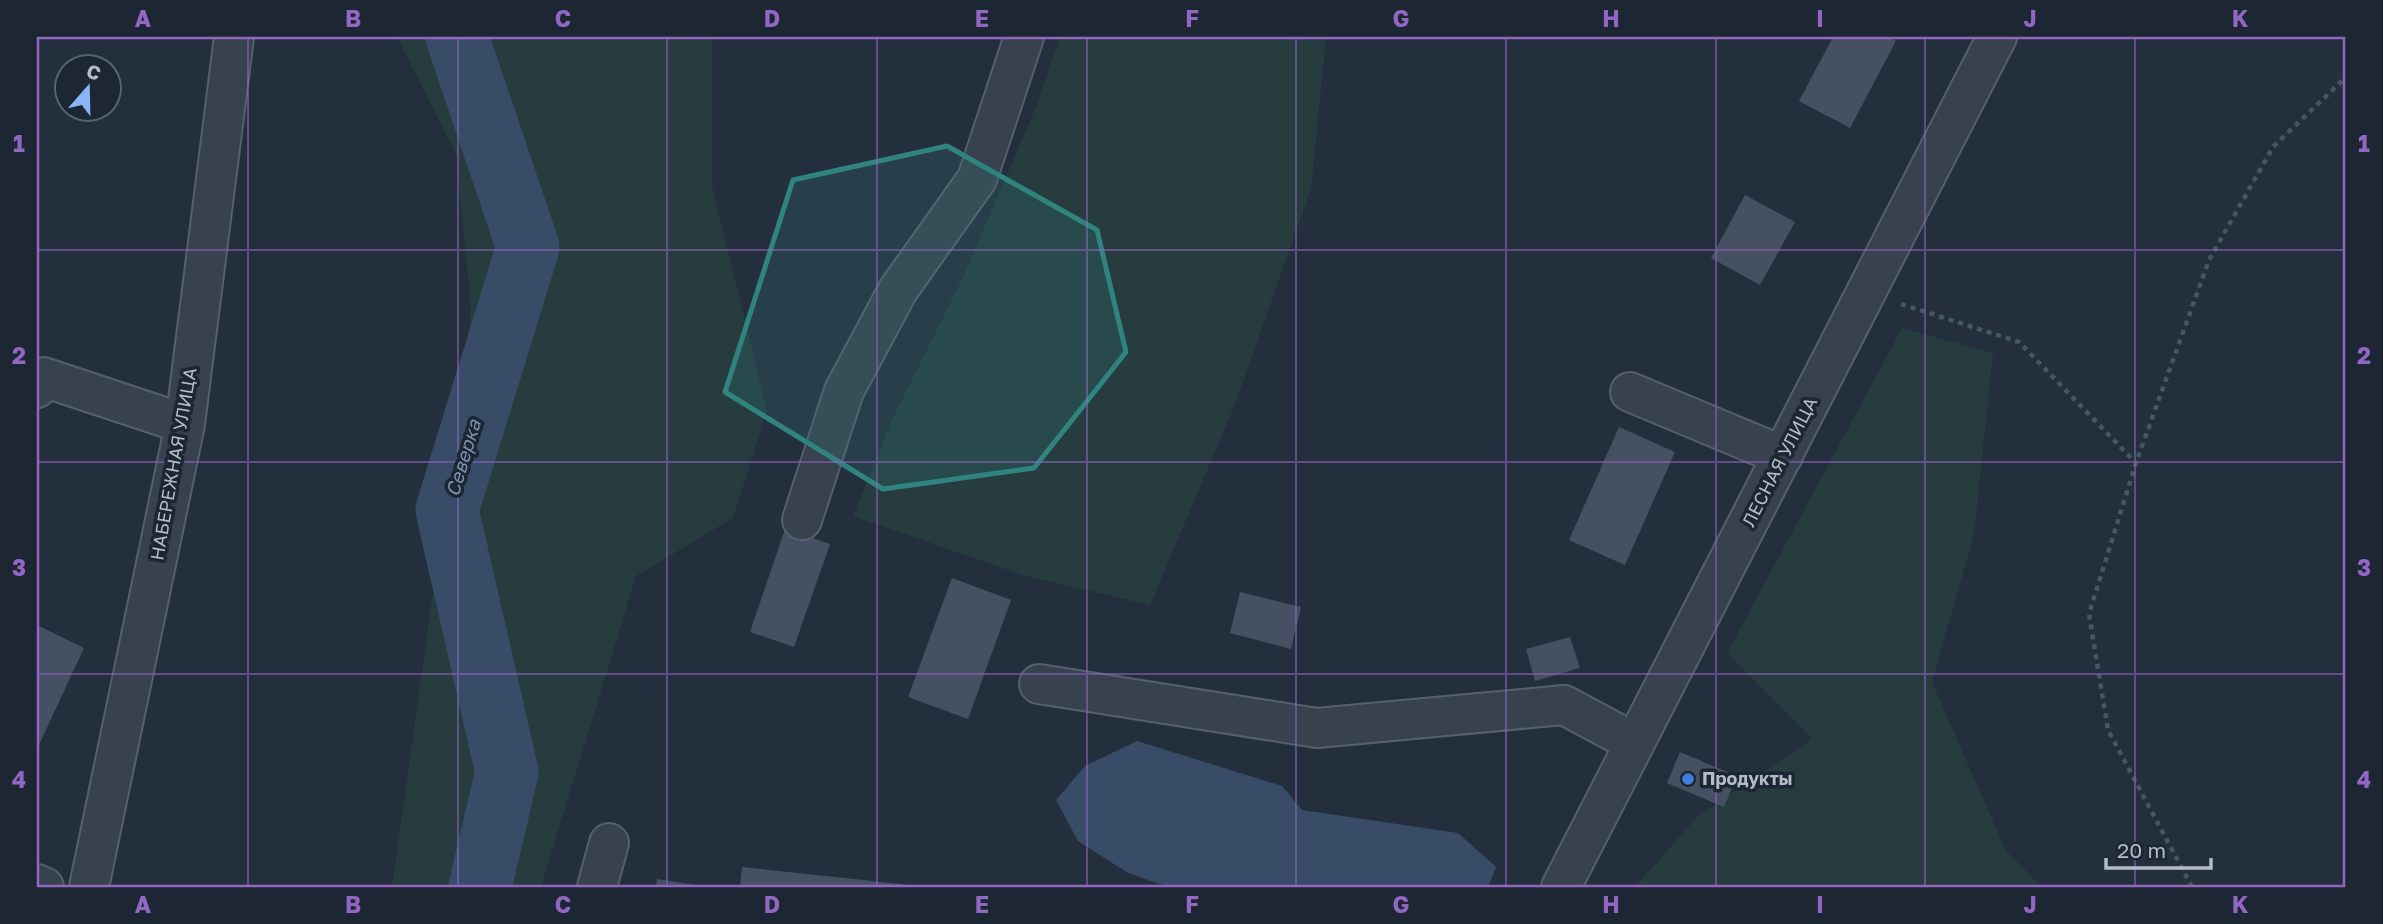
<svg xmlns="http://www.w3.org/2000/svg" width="2383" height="924" viewBox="0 0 2383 924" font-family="'Golos Text',sans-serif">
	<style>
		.green { fill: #263c3f }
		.water { fill: #394c67 }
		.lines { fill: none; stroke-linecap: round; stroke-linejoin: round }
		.river { stroke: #394c67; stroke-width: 63 }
		.building { fill: #455162 }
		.minor-casing { stroke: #565f6c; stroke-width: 42 }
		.path { stroke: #44595c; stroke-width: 4.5; stroke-dasharray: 5 5; stroke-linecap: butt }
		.minor { stroke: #38414e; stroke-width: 38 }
		.marked { fill: #308480; fill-opacity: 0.2; stroke: #308480; stroke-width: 5; stroke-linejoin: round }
		.grid { fill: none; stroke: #9266c3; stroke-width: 2; stroke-opacity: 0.55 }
		.shop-dot { fill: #3f7fe0; stroke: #1d2633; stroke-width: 2.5 }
		.labels { text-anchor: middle; stroke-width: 7; stroke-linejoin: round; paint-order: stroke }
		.street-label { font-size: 18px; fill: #b4bcc9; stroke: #1d2633 }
		.poi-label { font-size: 18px; font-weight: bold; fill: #b4bcc9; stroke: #1d2633; text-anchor: start }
		.water-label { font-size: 19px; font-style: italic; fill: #7c92b1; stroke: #1d2633 }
		.neatline { fill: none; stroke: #9266c3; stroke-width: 2.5 }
		.grid-label { font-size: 23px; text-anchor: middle; font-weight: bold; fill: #9266c3 }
	</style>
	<rect width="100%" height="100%" fill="#242f3e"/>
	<path class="green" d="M397,37H712V186L767,411L733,518L636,576L541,887H392L434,585L458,442L471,309L456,154Z
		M1060,37H1326L1311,189L1234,407L1150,605L1022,575L853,516L892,420L963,277L1036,107Z
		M1902,328L1993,353L1974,535L1932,682L2006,851L2042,887H1635L1697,817L1812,739L1727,653Z"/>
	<path class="water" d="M1137,741L1282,786L1302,810L1458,833L1496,867L1488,887H1169L1128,873L1078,841L1056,800L1085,766Z"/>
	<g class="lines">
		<path class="river" d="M457,37L528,247L447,510L507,772L480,887"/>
	</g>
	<path class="building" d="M1833,37H1889L1896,41L1850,128L1799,101Z
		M1745,195L1795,222L1760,285L1711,258Z
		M1619,427L1675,452L1625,565L1569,540Z
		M785,529L830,544L794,647L750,632Z
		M952,578L1011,600L968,719L908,697Z
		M1240,592L1301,607L1291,649L1230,633Z
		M37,625L84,648L37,749Z
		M1570,637L1580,668L1535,681L1526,649Z
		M1680,752L1737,776L1724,807L1667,783Z
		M742,867L910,885L909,887H740Z
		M657,879L702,886V887H656Z"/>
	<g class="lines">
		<g class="minor-casing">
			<path id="minor" d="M37,388L43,377L185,424
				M1630,392L1783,456
				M802,520L844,391L898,290L977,179L1024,37
				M1039,684L1317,728L1564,705L1635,743
				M37,884L44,887
				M89,887L185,424L234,37
				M597,887L609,843
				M1561,887L1997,37"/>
		</g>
		<path class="path" d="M1901,304L2019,342L2136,463
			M2192,887L2108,730L2089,614L2136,463L2209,260L2273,147L2346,77"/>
		<use href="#minor" class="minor"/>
	</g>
	<path class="marked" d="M947,146L1097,230L1126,352L1034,468L883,489L725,392L793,180Z"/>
	<path class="grid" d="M248,37V887M458,37V887M667,37V887M877,37V887M1087,37V887M1296,37V887M1506,37V887M1716,37V887M1925,37V887M2135,37V887M37,250H2346M37,462H2346M37,674H2346"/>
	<circle class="shop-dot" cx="1688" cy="779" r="7"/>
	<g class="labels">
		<g class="street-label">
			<text transform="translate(1780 462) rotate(-63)" y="6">ЛЕСНАЯ УЛИЦА</text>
			<text transform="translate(174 464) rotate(-80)" y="6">НАБЕРЕЖНАЯ УЛИЦА</text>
		</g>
		<g class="poi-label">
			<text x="1702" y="785">Продукты</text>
		</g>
		<g class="water-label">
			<text transform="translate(463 458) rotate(-73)" y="7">Северка</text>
		</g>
	</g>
	<rect width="2383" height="924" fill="none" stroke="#1d2633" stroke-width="77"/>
	<g transform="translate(88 88) rotate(20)"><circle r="33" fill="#1d2633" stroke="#59626f" stroke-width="2"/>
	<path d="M0-5L12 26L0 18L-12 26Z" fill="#8ab4f8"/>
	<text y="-10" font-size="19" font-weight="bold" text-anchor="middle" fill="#b4bcc9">С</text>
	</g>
	<path d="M2106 858v10h105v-10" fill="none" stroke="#b4bcc9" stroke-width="3.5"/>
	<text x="2117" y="858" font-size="21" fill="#b4bcc9" stroke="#1d2633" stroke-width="5" paint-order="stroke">20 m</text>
	<rect x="38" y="38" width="2306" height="848" class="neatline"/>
	<g class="grid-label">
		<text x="143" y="27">A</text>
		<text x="353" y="27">B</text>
		<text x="563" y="27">C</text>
		<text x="772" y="27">D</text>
		<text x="982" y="27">E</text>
		<text x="1192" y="27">F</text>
		<text x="1401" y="27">G</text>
		<text x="1611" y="27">H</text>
		<text x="1820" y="27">I</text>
		<text x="2030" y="27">J</text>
		<text x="2240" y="27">K</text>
		<text x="19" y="152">1</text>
		<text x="2364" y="152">1</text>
		<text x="19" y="364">2</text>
		<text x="2364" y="364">2</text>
		<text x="19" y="576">3</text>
		<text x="2364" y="576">3</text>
		<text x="19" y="788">4</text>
		<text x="2364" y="788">4</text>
		<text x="143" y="913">A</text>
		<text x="353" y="913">B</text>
		<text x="563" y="913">C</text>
		<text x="772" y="913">D</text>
		<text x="982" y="913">E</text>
		<text x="1192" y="913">F</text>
		<text x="1401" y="913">G</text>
		<text x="1611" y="913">H</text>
		<text x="1820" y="913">I</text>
		<text x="2030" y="913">J</text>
		<text x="2240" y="913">K</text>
	</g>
</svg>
